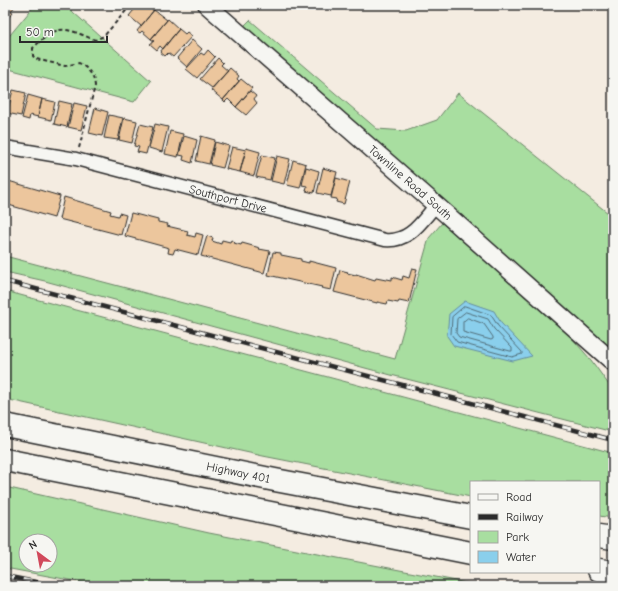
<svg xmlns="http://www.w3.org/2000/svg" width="618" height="591" viewBox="0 0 618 591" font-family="'Comic Neue',sans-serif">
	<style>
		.green { fill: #a8dea0; stroke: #6a8466; fill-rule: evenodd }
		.water { fill: #8acfec; stroke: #648d9f }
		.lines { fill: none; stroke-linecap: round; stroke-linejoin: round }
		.shore { stroke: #516d78; stroke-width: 1 }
		.building { fill: #ecc69d; stroke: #2b2b2b }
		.street-casing { stroke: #2b2b2b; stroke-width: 15 }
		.secondary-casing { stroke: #2b2b2b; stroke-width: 20 }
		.highway-casing { stroke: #2b2b2b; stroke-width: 25 }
		.path { stroke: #2b2b2b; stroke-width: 2; stroke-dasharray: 4 3; stroke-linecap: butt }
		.street { stroke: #f6f6f2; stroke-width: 12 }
		.secondary { stroke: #f6f6f2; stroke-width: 17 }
		.highway { stroke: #f6f6f2; stroke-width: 22 }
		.rail-casing { stroke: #2b2b2b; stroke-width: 4.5 }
		.rail { stroke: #f6f6f2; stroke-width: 3; stroke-dasharray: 9; stroke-linecap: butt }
		.labels { text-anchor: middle; stroke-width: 4; stroke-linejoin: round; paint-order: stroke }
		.street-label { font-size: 12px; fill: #2b2b2b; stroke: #f6f6f2 }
	</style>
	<rect width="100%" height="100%" fill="#f4ece1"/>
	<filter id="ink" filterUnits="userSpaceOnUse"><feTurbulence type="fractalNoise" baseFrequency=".025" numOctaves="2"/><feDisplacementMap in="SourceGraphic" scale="8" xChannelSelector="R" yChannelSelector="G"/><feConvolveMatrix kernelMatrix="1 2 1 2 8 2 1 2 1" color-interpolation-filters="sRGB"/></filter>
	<g filter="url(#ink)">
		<path class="green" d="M35,5H65L151,81L134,102L5,68V41Z
			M250,20L377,129L406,131L437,120L458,93L613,217V352L244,26Z
			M442,223L570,336L591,360L609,385H613V432L391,375L45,281L5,272V256L395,359L429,238Z
			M5,291L613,453V518L599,516V482H471V497L263,456L5,399Z
			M5,487L209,533L482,586H102L5,568ZM26,541H50V565H26Z"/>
		<path class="water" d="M465,301L494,311L501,323L532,356L513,361L454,346L447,336L449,314Z"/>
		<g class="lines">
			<path class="shore" d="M465,306L491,315L498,326L522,352V354L512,357L457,342L451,334L452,317Z
				M466,312L488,319L494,329L512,348V351H510L459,337L456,333L457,319Z
				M468,318L484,324L493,337V339L491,340L463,332V322Z"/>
		</g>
		<path class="building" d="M5,5H16L11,11L13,12L9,17L5,13Z
			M138,5H142L144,7L146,5H149L154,10L141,26L129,16Z
			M154,10L167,20L151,39L142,31L140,33L137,31Z
			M168,19L179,29L163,49L160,46L157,50L150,44L154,41L151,39Z
			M179,29L185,34L187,32L192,36L173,57L168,53L165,56L160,52Z
			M192,40L202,49L187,67L177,58Z
			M208,50L215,57L197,78L186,69L201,53L204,55Z
			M218,58L223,63L221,65L228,71L212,88L200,79Z
			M230,68L239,76L237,79L239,81L223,100L211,90Z
			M241,79L252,88L236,107L228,99L225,102L223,100Z
			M13,90L26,93L21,116L7,113Z
			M5,91L10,92L5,109Z
			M250,91L256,96L254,99L257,103L246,115L236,107Z
			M28,95L42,99L38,117L30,115L29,120L22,118Z
			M42,99L55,102L51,120L38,117Z
			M59,101L72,104L67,127L54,124Z
			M74,103L87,106L81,130L68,127Z
			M95,108L108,112L102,136L89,133Z
			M109,115L123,118L118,140L104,138Z
			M124,118L137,121L132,143L119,140Z
			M140,124L153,127L146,154L137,152L139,147L134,146Z
			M155,124L168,127L162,152L149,148Z
			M170,131L183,134L178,157L165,154Z
			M184,136L197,140L192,163L183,160L184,156L179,155Z
			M201,136L215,140L209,164L196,161Z
			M215,142L229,146L223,168L210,165Z
			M232,147L246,150L240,172L226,169Z
			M246,148L260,152L254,176L240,172Z
			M262,155L275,158L270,180L256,177Z
			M277,156L290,159L284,184L271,181Z
			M293,160L306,164L300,188L287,185Z
			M306,167L319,171L314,193L306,191L307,186L302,185Z
			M323,168L337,172L331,196L317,193Z
			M336,178L350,182L344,204L336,202L337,199L331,198Z
			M5,180L60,196L54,218L5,204Z
			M64,197L111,211L110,214L118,216L119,213L126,215L121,235L59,219Z
			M131,213L158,220V222L168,224L167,226L188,231L187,235L195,237L196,233L203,235L198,255L175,249L173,254L168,253L169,248L125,236Z
			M207,236L213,238L212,241L221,244L222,240L230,242L231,240L235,242L234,243L241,245L242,243L260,248L259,249L270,251L264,273L201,256Z
			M273,252L281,253V255L301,259V261L309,263V261L336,268L331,290L321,288L322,287L268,275Z
			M412,268L417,269L409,303L399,301L398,303L388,301L387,304L377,302V303L334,292L340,270L348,272L347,273L356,275V274L375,280L376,278L386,280L387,279L392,280V277L402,280L403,276L409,278Z"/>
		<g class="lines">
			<g class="street-casing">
				<g id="street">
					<path id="s1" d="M5,147L76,159L385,240C410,242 421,222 436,205"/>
				</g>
			</g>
			<g class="secondary-casing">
				<g id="secondary">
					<path id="s2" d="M207,5L436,205L613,362"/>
				</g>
			</g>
			<g class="highway-casing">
				<g id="highway">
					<path id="s3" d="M5,425L275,480L471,517"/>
					<path d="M5,460L471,553"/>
					<path d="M599,536L613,538"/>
					<path d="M599,570L613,572"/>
				</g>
			</g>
			<path class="path" d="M79,148L95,86C94,75 88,68 79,63L65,66L36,59L33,56V48C59,23 63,27 95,40L104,36L131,5"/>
			<use href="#street" class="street"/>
			<use href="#secondary" class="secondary"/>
			<use href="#highway" class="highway"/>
			<g class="rail-casing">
				<path id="rail" d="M5,281L613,440
					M5,576L56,586
					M5,583L18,586"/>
			</g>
			<use href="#rail" class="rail"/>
		</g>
	</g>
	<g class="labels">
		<g class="street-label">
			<text dy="4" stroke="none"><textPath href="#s2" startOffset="270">Townline Road South</textPath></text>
			<text dy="4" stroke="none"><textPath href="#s1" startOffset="229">Southport Drive</textPath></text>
			<text dy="4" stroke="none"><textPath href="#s3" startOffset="238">Highway 401</textPath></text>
		</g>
	</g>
	<rect width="618" height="591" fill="none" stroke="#f6f6f2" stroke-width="20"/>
	<rect x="10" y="10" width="598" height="571" fill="none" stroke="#2b2b2b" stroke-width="1.5" filter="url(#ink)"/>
	<rect x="470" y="481" width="130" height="92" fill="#f6f6f2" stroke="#a5a5a2"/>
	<rect x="478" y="494" width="20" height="6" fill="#f6f6f2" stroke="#a5a5a2"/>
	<text x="506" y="501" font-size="12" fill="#2b2b2b">Road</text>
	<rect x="478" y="514" width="20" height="6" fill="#2b2b2b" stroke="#a5a5a2"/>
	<text x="506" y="521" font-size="12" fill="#2b2b2b">Railway</text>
	<rect x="478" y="531" width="20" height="12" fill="#a8dea0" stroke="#a5a5a2"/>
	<text x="506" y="541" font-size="12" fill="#2b2b2b">Park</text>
	<rect x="478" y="551" width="20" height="12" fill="#8acfec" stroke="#a5a5a2"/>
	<text x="506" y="561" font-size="12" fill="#2b2b2b">Water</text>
	<g transform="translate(38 553) rotate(328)"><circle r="19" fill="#f6f6f2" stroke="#a5a5a2"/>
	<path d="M0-3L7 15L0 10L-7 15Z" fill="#d1495b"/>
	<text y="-6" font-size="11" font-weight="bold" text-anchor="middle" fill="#2b2b2b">N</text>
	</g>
	<path d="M20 36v6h87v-6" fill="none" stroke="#2b2b2b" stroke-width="2"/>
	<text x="26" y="36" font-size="12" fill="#2b2b2b" stroke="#f6f6f2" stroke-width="3" paint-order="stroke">50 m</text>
</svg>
